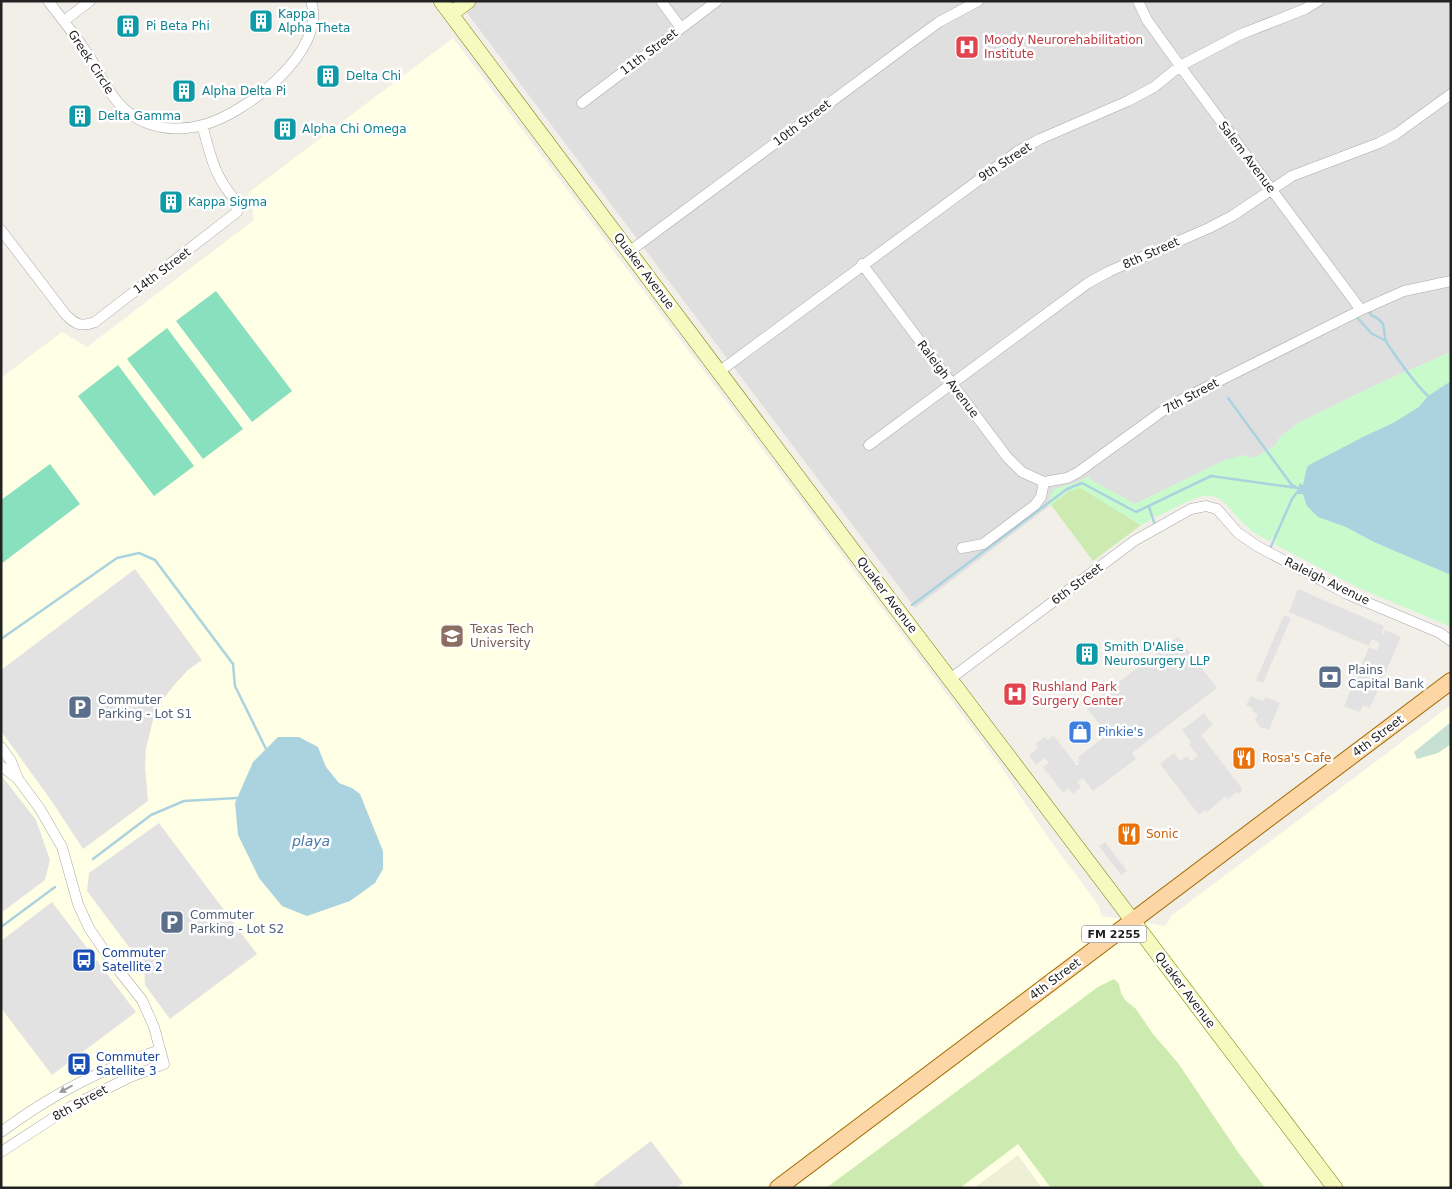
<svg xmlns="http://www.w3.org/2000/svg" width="1452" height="1189" viewBox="0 0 1452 1189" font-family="'DejaVu Sans',sans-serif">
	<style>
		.residential { fill: #e0dfdf }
		.education { fill: #ffffe5 }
		.farmland { fill: #eef0d5 }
		.grass { fill: #cdebb0 }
		.wetland { fill: #c6e0d4 }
		.park { fill: #c8facc }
		.pitch { fill: #88e0be }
		.parking { fill: #e2e2e2 }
		.water { fill: #aad3df }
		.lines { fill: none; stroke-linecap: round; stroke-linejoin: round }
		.stream { stroke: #aad3df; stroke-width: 2.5 }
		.street-casing { stroke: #a9a9a9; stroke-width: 11 }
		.secondary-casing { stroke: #707d05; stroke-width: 16 }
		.primary-casing { stroke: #a06b00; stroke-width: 18 }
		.street { stroke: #fff; stroke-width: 10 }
		.secondary { stroke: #f7fabf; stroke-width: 15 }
		.primary { stroke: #fcd6a4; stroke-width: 16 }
		.oneway { fill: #9c9c9c }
		.labels { text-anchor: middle; stroke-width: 5; stroke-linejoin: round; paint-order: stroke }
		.shield { fill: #fff; stroke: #646464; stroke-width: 1 }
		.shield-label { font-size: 11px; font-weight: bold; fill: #222 }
		.culture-label { font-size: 12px; fill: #0d838f; stroke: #fff; text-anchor: start }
		.health-label { font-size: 12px; fill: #be3a42; stroke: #fff; text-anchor: start }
		.street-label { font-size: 12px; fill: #222; stroke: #fff }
		.education-label { font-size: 12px; fill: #785e54; stroke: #fff; text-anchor: start }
		.service-label { font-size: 12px; fill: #4e5e75; stroke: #fff; text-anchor: start }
		.shop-label { font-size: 12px; fill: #366cbe; stroke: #fff; text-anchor: start }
		.food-label { font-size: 12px; fill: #c56008; stroke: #fff; text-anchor: start }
		.transit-label { font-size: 12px; fill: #164399; stroke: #fff; text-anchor: start }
		.water-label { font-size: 14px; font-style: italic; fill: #4a7aab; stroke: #fff }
	</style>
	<rect width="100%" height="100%" fill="#f2efe9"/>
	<path class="residential" d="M458,1H1451V352L1380,383L1298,423L1280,437L1275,446L1254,458L1225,460L1135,504L1091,480L1088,477L1078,482L1055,489L1050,496L1048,507L915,608Z"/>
	<path class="education" d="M453,38L997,761L1047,836L1091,895L1099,906L1101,916L1166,926L1171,916L1451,705V1188H1V378L62,332L87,347L254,220L251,199L248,193Z"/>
	<path class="farmland" d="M1018,1155L1042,1188H974Z"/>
	<path class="grass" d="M1080,487L1141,525L1093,561L1051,505L1069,491Z
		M1114,979L1119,984L1121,993L1125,1000L1136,1009L1153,1034L1178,1063L1238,1152L1265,1188H1051L1018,1144L960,1188H826L1098,987Z"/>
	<path class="wetland" d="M1451,722V744L1438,753L1417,759L1414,752Z"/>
	<path class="park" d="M1451,352V627L1357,587L1276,545V538L1274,537L1269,541C1259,536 1251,531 1243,523C1230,511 1221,490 1200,497C1185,501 1171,510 1157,517L1153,515L1149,521L1141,525L1080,488L1069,491L1048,507L1050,496L1054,489L1078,482L1088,477L1091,480L1135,504L1225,460L1243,455L1254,458L1275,446L1280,437L1298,423L1380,383Z"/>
	<path class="pitch" d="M216,291L292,391L252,422L176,321Z
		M167,328L243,429L203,459L127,359Z
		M118,365L194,466L154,496L78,396Z
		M50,464L80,504L1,564V500Z"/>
	<path class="parking" d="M135,569L202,660L188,670L175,684L164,698L154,716L146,749L145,767L148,801L83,849L53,803L1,731V670Z
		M1298,589L1384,626L1382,633L1384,634L1385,630L1401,637L1370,708L1363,705L1360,712L1344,706L1369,647L1377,650L1380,643L1372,639L1369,646L1289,612Z
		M1284,615L1291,618L1263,683L1256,680Z
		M1178,637L1217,688L1132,753L1136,759L1093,791L1083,778L1077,782L1081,787L1073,794L1069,788L1063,793L1043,767L1049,763L1045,758L1036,765L1029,755L1038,748L1035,744L1045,737L1048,740L1054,736L1077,766L1079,764L1077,762L1080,760L1078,757L1112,731L1111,729L1106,733L1086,707Z
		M1251,696L1263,701L1266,697L1280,703L1269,730L1264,728L1262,729L1255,720L1258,714L1252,711L1253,708L1246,705Z
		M1204,713L1213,725L1201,735L1243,790L1238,794L1236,792L1228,799L1226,796L1207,812L1205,810L1199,815L1160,764L1174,753L1180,761L1187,756L1191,761L1198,756L1189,744L1191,742L1182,730Z
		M1,775L36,820L50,860L45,880L1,913Z
		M159,823L257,954L170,1019L145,985L144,967L87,891L89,873Z
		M1105,842L1127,871L1121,875L1099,846Z
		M52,902L136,1012L52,1075L1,1008V941Z
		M651,1141L683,1183L676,1188H596L594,1184Z"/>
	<path class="water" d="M1451,381V575L1374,542L1346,527L1318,517L1307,506L1303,494H1298L1299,483L1303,485L1307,467L1311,464L1363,437L1393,423L1419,407L1428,396Z
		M278,737H299L318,747L326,767L339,783L352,788L360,794L383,851V869L375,883L350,901L307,916L282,906L259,878L238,835L235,803L253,762Z"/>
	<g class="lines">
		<path class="stream" d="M1369,309L1371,315C1391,324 1380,330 1387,343C1396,357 1416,385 1428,396
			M1356,316L1371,333L1386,341
			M1228,398L1291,484L1297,488
			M1149,507L1155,525
			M1269,551L1292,499L1298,491
			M912,605L1067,489L1082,483L1136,512L1211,476L1298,488
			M1,639L117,558L139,553L155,560L233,664L235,686L266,749
			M93,859L151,815L184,801L237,798
			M1,927L55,887"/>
		<g class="street-casing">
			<path id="street" d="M48,1C63,20 78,39 91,59C106,85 117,112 147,123C164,130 185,130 203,125C245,114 328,51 311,1
				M661,1L681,28
				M1138,1L1147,20L1180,66L1361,310
				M64,21L90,1
				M582,103L717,1
				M1,230L66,315C76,325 82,327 95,322L237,212C239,201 229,194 224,185C212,167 208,145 202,125
				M630,251L913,41L939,22L978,1
				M862,264L1007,457L1022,472L1044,482
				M720,371L1018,151L1040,139L1128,101L1154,87L1180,66L1239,35L1305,9L1318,1
				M869,445L1088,283L1110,271L1209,228L1232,216L1292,176L1379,143L1396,134L1451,94
				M962,548L983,544L1035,505L1041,497L1044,482L1067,478L1077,473L1164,410L1175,403L1361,310L1404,291L1451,281
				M950,679L1134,541L1191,509L1206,506L1217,509L1238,533L1257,546L1347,594L1440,633L1451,641
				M1,747L11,761L18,779L40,809L62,847L78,904L89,928L112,962L142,1000L154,1027L164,1064L130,1077L70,1107L1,1152
				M1,766L18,779
				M1,1132C51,1095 100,1069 160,1050"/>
		</g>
		<g class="secondary-casing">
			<path id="secondary" d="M441,1L893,604L1335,1188
				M451,14L468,1"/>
		</g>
		<g class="primary-casing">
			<path id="primary" d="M778,1188L1451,681"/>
		</g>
		<use href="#street" class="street"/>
		<use href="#secondary" class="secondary"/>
		<use href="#primary" class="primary"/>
	</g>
	<defs><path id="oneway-solid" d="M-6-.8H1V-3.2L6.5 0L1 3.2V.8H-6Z" transform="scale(1.25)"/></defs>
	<use class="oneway" href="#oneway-solid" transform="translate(66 1089) rotate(152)"/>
	<defs>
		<g id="building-square" transform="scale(1.25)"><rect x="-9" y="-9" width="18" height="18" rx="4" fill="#0f9aa8" stroke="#fff"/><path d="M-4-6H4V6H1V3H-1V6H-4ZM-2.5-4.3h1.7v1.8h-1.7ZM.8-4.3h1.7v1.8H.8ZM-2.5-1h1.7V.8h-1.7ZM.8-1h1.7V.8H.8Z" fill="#fff"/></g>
		<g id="hospital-square" transform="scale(1.25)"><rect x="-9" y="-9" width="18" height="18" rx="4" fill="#e0444e" stroke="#fff"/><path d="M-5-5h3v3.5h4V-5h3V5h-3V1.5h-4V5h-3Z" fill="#fff"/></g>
		<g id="university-square" transform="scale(1.25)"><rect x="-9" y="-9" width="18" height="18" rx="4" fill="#8d6e63" stroke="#fff"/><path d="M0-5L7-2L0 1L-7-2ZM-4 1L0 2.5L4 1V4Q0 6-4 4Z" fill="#fff"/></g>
		<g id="bank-square" transform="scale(1.25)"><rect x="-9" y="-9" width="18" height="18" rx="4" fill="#5c6f8a" stroke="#fff"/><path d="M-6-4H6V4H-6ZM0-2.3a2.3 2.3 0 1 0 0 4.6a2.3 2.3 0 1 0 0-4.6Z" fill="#fff"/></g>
		<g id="parking-square" transform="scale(1.25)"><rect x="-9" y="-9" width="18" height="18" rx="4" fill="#5c6f8a" stroke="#fff"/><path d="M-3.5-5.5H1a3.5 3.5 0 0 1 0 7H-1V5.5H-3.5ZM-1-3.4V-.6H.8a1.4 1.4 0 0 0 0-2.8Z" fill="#fff"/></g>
		<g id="shop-square" transform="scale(1.25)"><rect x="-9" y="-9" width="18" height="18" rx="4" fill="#3f7fe0" stroke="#fff"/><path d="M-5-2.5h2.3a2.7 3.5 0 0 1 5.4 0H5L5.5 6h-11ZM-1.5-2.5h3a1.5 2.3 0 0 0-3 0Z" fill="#fff"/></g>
		<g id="restaurant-square" transform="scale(1.25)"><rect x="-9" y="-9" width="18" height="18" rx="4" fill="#e8710a" stroke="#fff"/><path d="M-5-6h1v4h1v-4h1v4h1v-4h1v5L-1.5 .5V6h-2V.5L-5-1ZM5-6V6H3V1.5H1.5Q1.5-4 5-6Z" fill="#fff"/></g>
		<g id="bus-square" transform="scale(1.25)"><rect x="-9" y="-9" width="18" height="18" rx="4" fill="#1a4fb4" stroke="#fff"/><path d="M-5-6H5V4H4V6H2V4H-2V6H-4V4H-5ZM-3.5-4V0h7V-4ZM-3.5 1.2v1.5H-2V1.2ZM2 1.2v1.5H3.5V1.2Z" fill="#fff"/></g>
	</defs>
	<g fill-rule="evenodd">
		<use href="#building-square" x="261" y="21"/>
		<use href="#building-square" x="128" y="26"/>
		<use href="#hospital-square" x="967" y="47"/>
		<use href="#building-square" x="328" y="76"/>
		<use href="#building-square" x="184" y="91"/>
		<use href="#building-square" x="80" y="116"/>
		<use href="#building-square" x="285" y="129"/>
		<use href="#building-square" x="171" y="202"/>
		<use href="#university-square" x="452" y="636"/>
		<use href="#building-square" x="1087" y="654"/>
		<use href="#bank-square" x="1330" y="677"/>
		<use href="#hospital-square" x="1015" y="694"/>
		<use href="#parking-square" x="80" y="707"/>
		<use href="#shop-square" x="1080" y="732"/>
		<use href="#restaurant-square" x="1244" y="758"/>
		<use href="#restaurant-square" x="1129" y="834"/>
		<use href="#parking-square" x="172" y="922"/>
		<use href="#bus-square" x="84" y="960"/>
		<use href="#bus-square" x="79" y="1064"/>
	</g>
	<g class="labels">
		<rect class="shield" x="1081.5" y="925.5" width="65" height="17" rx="4"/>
		<g class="shield-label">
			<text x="1114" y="938">FM 2255</text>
		</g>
		<g class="culture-label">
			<text x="278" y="18">Kappa<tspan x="278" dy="14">Alpha Theta</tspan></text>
			<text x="146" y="30">Pi Beta Phi</text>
			<text x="346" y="80">Delta Chi</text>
			<text x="202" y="95">Alpha Delta Pi</text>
			<text x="98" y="120">Delta Gamma</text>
			<text x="302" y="133">Alpha Chi Omega</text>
			<text x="188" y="206">Kappa Sigma</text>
			<text x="1104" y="651">Smith D'Alise<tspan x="1104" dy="14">Neurosurgery LLP</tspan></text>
		</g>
		<g class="health-label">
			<text x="984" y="44">Moody Neurorehabilitation<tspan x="984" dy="14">Institute</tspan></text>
			<text x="1032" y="691">Rushland Park<tspan x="1032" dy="14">Surgery Center</tspan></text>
		</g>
		<g class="street-label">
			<text transform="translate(649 52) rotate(-37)" y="4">11th Street</text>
			<text transform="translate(91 62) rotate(57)" y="4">Greek Circle</text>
			<text transform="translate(802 123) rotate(-37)" y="4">10th Street</text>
			<text transform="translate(1247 157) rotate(53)" y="4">Salem Avenue</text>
			<text transform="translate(1005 162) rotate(-33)" y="4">9th Street</text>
			<text transform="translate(1151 253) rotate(-24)" y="4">8th Street</text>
			<text transform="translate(162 271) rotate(-37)" y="4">14th Street</text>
			<text transform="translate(644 271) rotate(53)" y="4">Quaker Avenue</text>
			<text transform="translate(948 379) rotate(53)" y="4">Raleigh Avenue</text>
			<text transform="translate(1191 396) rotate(-28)" y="4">7th Street</text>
			<text transform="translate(1327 581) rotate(26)" y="4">Raleigh Avenue</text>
			<text transform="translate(1077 584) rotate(-37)" y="4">6th Street</text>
			<text transform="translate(887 595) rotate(53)" y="4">Quaker Avenue</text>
			<text transform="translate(1378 736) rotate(-37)" y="4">4th Street</text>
			<text transform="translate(1055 979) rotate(-37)" y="4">4th Street</text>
			<text transform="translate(1185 990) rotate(53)" y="4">Quaker Avenue</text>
			<text transform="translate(80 1103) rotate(-29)" y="4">8th Street</text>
		</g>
		<g class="education-label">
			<text x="470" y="633">Texas Tech<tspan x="470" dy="14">University</tspan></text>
		</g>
		<g class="service-label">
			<text x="1348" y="674">Plains<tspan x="1348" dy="14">Capital Bank</tspan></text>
			<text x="98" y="704">Commuter<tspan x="98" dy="14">Parking - Lot S1</tspan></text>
			<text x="190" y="919">Commuter<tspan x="190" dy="14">Parking - Lot S2</tspan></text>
		</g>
		<g class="shop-label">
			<text x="1098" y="736">Pinkie's</text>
		</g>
		<g class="food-label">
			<text x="1262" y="762">Rosa's Cafe</text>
			<text x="1146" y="838">Sonic</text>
		</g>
		<g class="transit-label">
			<text x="102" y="957">Commuter<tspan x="102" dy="14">Satellite 2</tspan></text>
			<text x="96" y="1061">Commuter<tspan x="96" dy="14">Satellite 3</tspan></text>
		</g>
		<g class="water-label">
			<text x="311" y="846">playa</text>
		</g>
	</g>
	<rect width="1452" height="1189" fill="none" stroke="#222222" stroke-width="5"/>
</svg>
